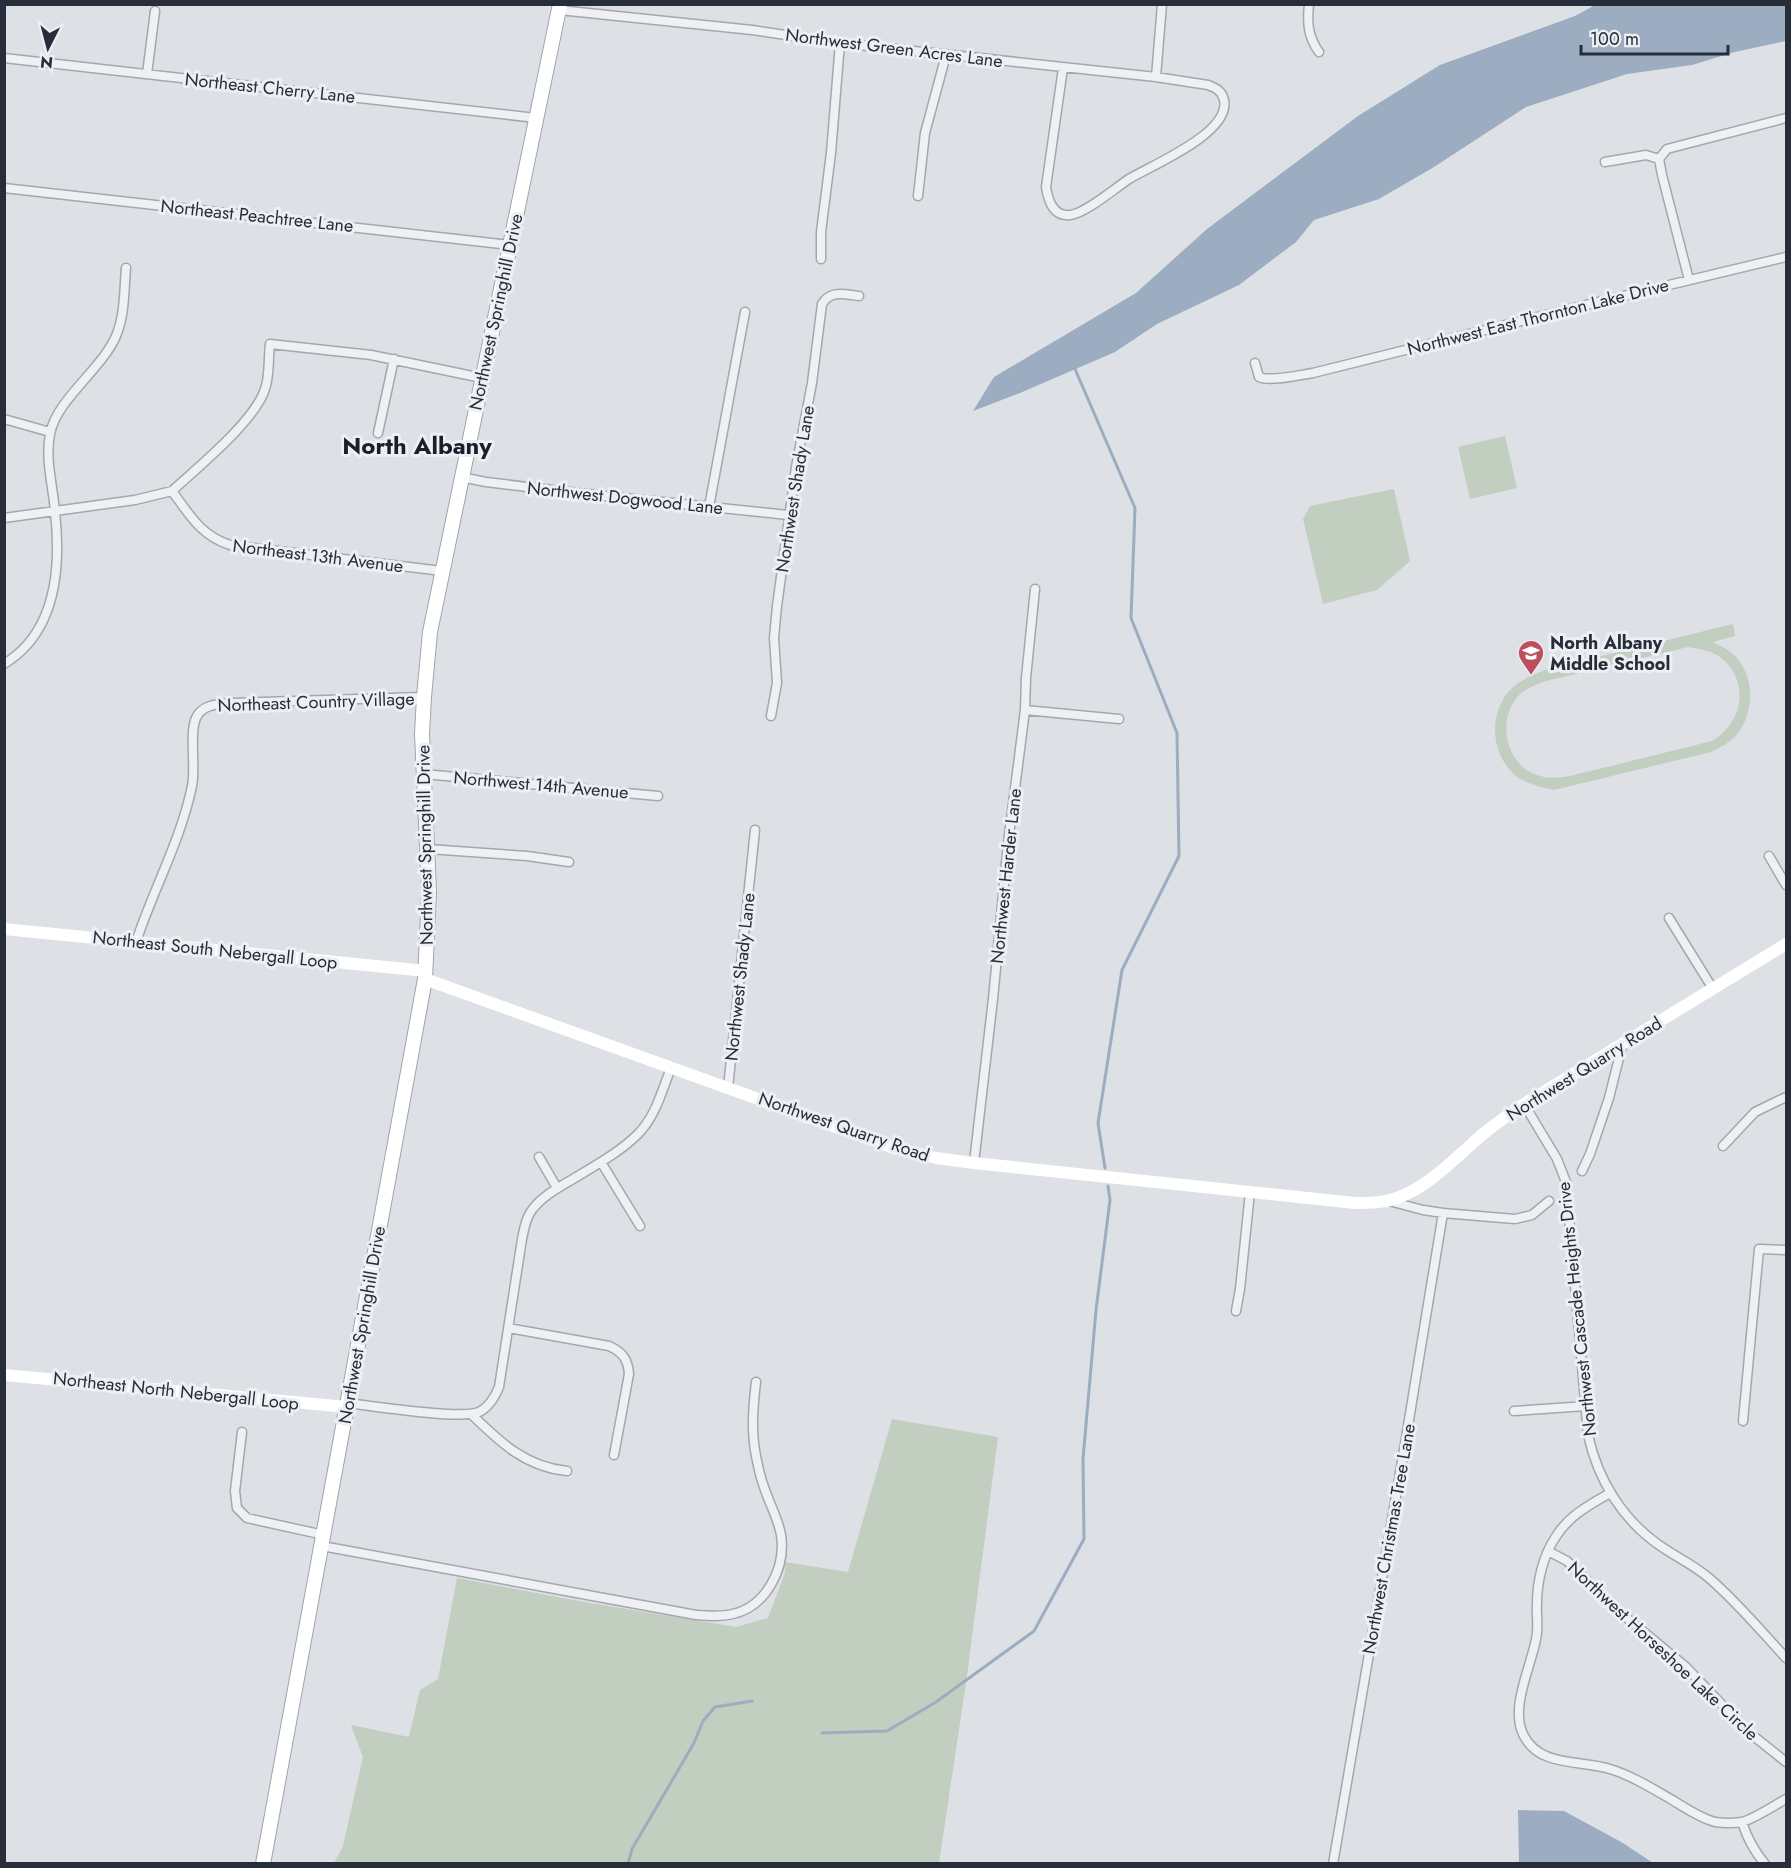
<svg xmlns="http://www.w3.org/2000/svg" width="1791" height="1868" viewBox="0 0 1791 1868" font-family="Jost,sans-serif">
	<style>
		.green { fill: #c2cebf; fill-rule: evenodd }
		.water { fill: #9cadc1 }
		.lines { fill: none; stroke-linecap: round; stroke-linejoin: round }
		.stream { stroke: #9cadc1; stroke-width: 3 }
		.street-casing { stroke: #a3a7ae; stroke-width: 11 }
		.primary-casing { stroke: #9ea4af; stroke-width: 16 }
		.street { stroke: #eff0f4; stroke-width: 8 }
		.secondary { stroke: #fff; stroke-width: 12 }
		.primary { stroke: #fff; stroke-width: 14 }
		.labels { text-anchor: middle; stroke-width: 6; stroke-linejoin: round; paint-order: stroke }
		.street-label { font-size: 18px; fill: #282e39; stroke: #eceff3 }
		.poi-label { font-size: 18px; font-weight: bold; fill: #282e39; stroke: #eceff3; text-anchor: start }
		.district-label { font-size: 24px; font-weight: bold; fill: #1b1f2a; stroke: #eceff3 }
	</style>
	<rect width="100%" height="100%" fill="#dde0e5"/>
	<path class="green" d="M1505,436L1517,488L1470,499L1458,447Z
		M1394,489L1410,561L1377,590L1323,604L1303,519L1310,506Z
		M1733,624L1735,636L1713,642C1718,645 1724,647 1729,651C1755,670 1756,709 1738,733C1731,742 1721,747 1711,752L1554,790C1542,787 1530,785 1519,778C1490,758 1487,712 1512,688C1522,679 1533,675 1545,670ZM1688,647C1699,649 1710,650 1720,657C1751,681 1743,722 1712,741L1570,776C1559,778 1548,779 1537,775C1508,766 1497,725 1515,700C1522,690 1534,685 1546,681Z
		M892,1419L998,1437L966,1683L939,1863H334L343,1846L363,1757L351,1725L409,1737L420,1690L438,1679L457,1578L584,1602L736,1627L768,1618L785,1573V1562L848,1572Z"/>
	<path class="water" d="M1597,4L1786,5V41L1735,52L1692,65L1627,74L1526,107L1434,167L1379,199L1314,220L1296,242L1239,285L1157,324L1115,352L1020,393L973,411L994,377L1136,293L1207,229L1358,116L1440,65L1575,16Z
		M1518,1810L1564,1811L1623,1843L1653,1863H1519Z"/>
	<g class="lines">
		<path class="stream" d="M1075,369L1135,508L1131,618L1177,733L1179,856L1122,970L1098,1123L1105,1168
			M822,1733L887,1731L936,1702L1034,1631L1084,1539L1083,1459L1096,1310L1110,1200L1108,1186
			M628,1864L632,1849L694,1743L703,1721L715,1707L752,1701"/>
		<g class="street-casing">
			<path id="street" d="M1309,4C1307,23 1308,37 1319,52
				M559,10L752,30L840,43L1156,77L1208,85C1216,88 1222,91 1224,100C1231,133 1152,165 1129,179C1115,188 1085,214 1070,215C1053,217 1048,200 1046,187L1063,68
				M4,58L536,118
				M147,74L155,11
				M1156,77L1162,4
				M1605,162L1646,155L1659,159
				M4,188L510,245
				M918,196L925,133L946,55
				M821,259V232L831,153L840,43
				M1689,280L1662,175L1659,159L1667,149L1786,118
				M1255,363L1259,377C1271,382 1299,375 1313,373L1594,303L1786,257
				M4,419L50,432
				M378,433L394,359
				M461,477L486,482L577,493L788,515
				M172,491C198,467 255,421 265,389C270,375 268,359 270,344L371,355L482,378
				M709,507L745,312
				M4,518L135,500L172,491C189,514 201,536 230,545L442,571
				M4,664C57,632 61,566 55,512C53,485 45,461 50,434C56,400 102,369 116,336C125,315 124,290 126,268
				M1025,710L1119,719
				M771,716L777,683L774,638L777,606L796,467L812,383L822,304C831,290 843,294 859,296
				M424,774L658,796
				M428,849L527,856L569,862
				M1769,856L1786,885
				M1669,918L1713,989
				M136,942C153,890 181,840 192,786C196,767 189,732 196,718C202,704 219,704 232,703L424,697
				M728,1088L755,830
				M1524,1104L1557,1159L1566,1182L1588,1435C1598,1480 1622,1519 1659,1545C1676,1557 1694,1565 1709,1578C1737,1602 1761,1631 1786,1658
				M1723,1146L1755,1112L1786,1097
				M539,1157L557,1188
				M601,1162L640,1226
				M974,1163L993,999L1008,843L1025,710L1026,678L1035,589
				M1582,1171L1590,1154L1609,1098L1622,1046
				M1389,1201L1423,1210L1443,1213L1515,1219L1532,1215L1549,1201
				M1236,1311L1240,1289L1250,1192
				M508,1328L609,1346C623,1352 628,1360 629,1374L614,1455
				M348,1403C373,1406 461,1420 479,1412C489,1407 495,1397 499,1387L522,1239C524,1230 525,1221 530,1213C539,1198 559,1187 573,1179C596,1165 620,1152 638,1134C656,1116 662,1090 671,1068
				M1514,1411L1586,1406
				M471,1414C500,1442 525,1467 567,1471
				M1743,1421L1759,1249L1786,1250
				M242,1432L235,1491L237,1508L247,1518L324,1535
				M1610,1493C1589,1505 1568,1516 1555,1538C1543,1556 1537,1582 1537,1603C1536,1615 1539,1627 1536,1639C1531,1667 1509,1709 1524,1736C1540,1767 1580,1760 1610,1769C1633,1776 1653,1789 1674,1801C1687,1809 1700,1818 1715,1822C1722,1823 1735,1823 1742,1822C1754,1819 1775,1805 1786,1799
				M322,1546L696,1615C709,1616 721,1617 733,1614C767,1606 786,1567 781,1535C778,1518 769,1503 764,1487C760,1477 758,1466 756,1456C751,1431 753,1407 756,1382
				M1548,1551L1567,1561L1616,1609L1686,1667L1746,1730L1786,1762
				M1742,1822C1747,1838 1754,1851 1765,1864
				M1333,1864L1407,1432L1443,1213"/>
		</g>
		<g class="primary-casing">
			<path id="primary" d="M263,1864L425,979L429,892L422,734L424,697L430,632L560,4"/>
		</g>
		<use href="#street" class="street"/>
		<path class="secondary" d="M4,929L426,971
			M425,979L894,1148L936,1158L974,1163L1355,1203C1369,1203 1383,1203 1397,1198C1430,1186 1456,1157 1483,1134C1496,1123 1510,1114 1524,1104L1786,944
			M4,1375L347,1407"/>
		<use href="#primary" class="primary"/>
	</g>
	<defs>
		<g id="school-pin" transform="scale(1.35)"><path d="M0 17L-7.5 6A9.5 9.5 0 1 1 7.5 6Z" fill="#bc4f5e" stroke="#eceff3"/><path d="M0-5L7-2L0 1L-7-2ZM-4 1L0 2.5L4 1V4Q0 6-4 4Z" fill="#fff"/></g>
	</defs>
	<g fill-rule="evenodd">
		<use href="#school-pin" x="1531" y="653"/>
	</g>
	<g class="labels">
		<g class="street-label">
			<text transform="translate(894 48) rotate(7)" y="6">Northwest Green Acres Lane</text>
			<text transform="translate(270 88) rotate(6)" y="6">Northeast Cherry Lane</text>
			<text transform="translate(257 216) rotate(6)" y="6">Northeast Peachtree Lane</text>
			<text transform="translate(496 312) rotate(-78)" y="6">Northwest Springhill Drive</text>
			<text transform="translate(1538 317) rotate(-14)" y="6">Northwest East Thornton Lake Drive</text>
			<text transform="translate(795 489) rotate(-81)" y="6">Northwest Shady Lane</text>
			<text transform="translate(625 498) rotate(6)" y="6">Northwest Dogwood Lane</text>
			<text transform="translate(318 556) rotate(7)" y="6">Northeast 13th Avenue</text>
			<text transform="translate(316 702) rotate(-2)" y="6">Northeast Country Village</text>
			<text transform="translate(541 785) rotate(5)" y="6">Northwest 14th Avenue</text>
			<text transform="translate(425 845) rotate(-91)" y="6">Northwest Springhill Drive</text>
			<text transform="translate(1006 876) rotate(-84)" y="6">Northwest Harder Lane</text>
			<text transform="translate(215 950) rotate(6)" y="6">Northeast South Nebergall Loop</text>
			<text transform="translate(740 977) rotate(-84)" y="6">Northwest Shady Lane</text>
			<text transform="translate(1584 1069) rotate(-32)" y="6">Northwest Quarry Road</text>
			<text transform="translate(844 1127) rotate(19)" y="6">Northwest Quarry Road</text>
			<text transform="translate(1577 1309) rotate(-96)" y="6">Northwest Cascade Heights Drive</text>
			<text transform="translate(362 1325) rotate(-80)" y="6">Northwest Springhill Drive</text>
			<text transform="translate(176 1391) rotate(6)" y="6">Northeast North Nebergall Loop</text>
			<text transform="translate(1389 1539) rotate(-80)" y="6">Northwest Christmas Tree Lane</text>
			<text transform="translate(1663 1651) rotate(43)" y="6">Northwest Horseshoe Lake Circle</text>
		</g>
		<g class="poi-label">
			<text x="1550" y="649">North Albany<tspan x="1550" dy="21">Middle School</tspan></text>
		</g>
		<g class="district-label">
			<text x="417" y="454">North Albany</text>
		</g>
	</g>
	<rect width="1791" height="1868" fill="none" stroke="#282e39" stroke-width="12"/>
	<g transform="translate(48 48) rotate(186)" stroke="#eceff3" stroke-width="4.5" paint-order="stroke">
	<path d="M0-4.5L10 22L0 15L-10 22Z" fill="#282e39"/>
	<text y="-9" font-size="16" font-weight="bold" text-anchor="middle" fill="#282e39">N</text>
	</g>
	<path d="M1581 45v9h147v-9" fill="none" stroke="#282e39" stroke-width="3"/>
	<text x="1590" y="45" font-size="18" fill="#282e39" stroke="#eceff3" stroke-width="4.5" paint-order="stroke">100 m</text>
</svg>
